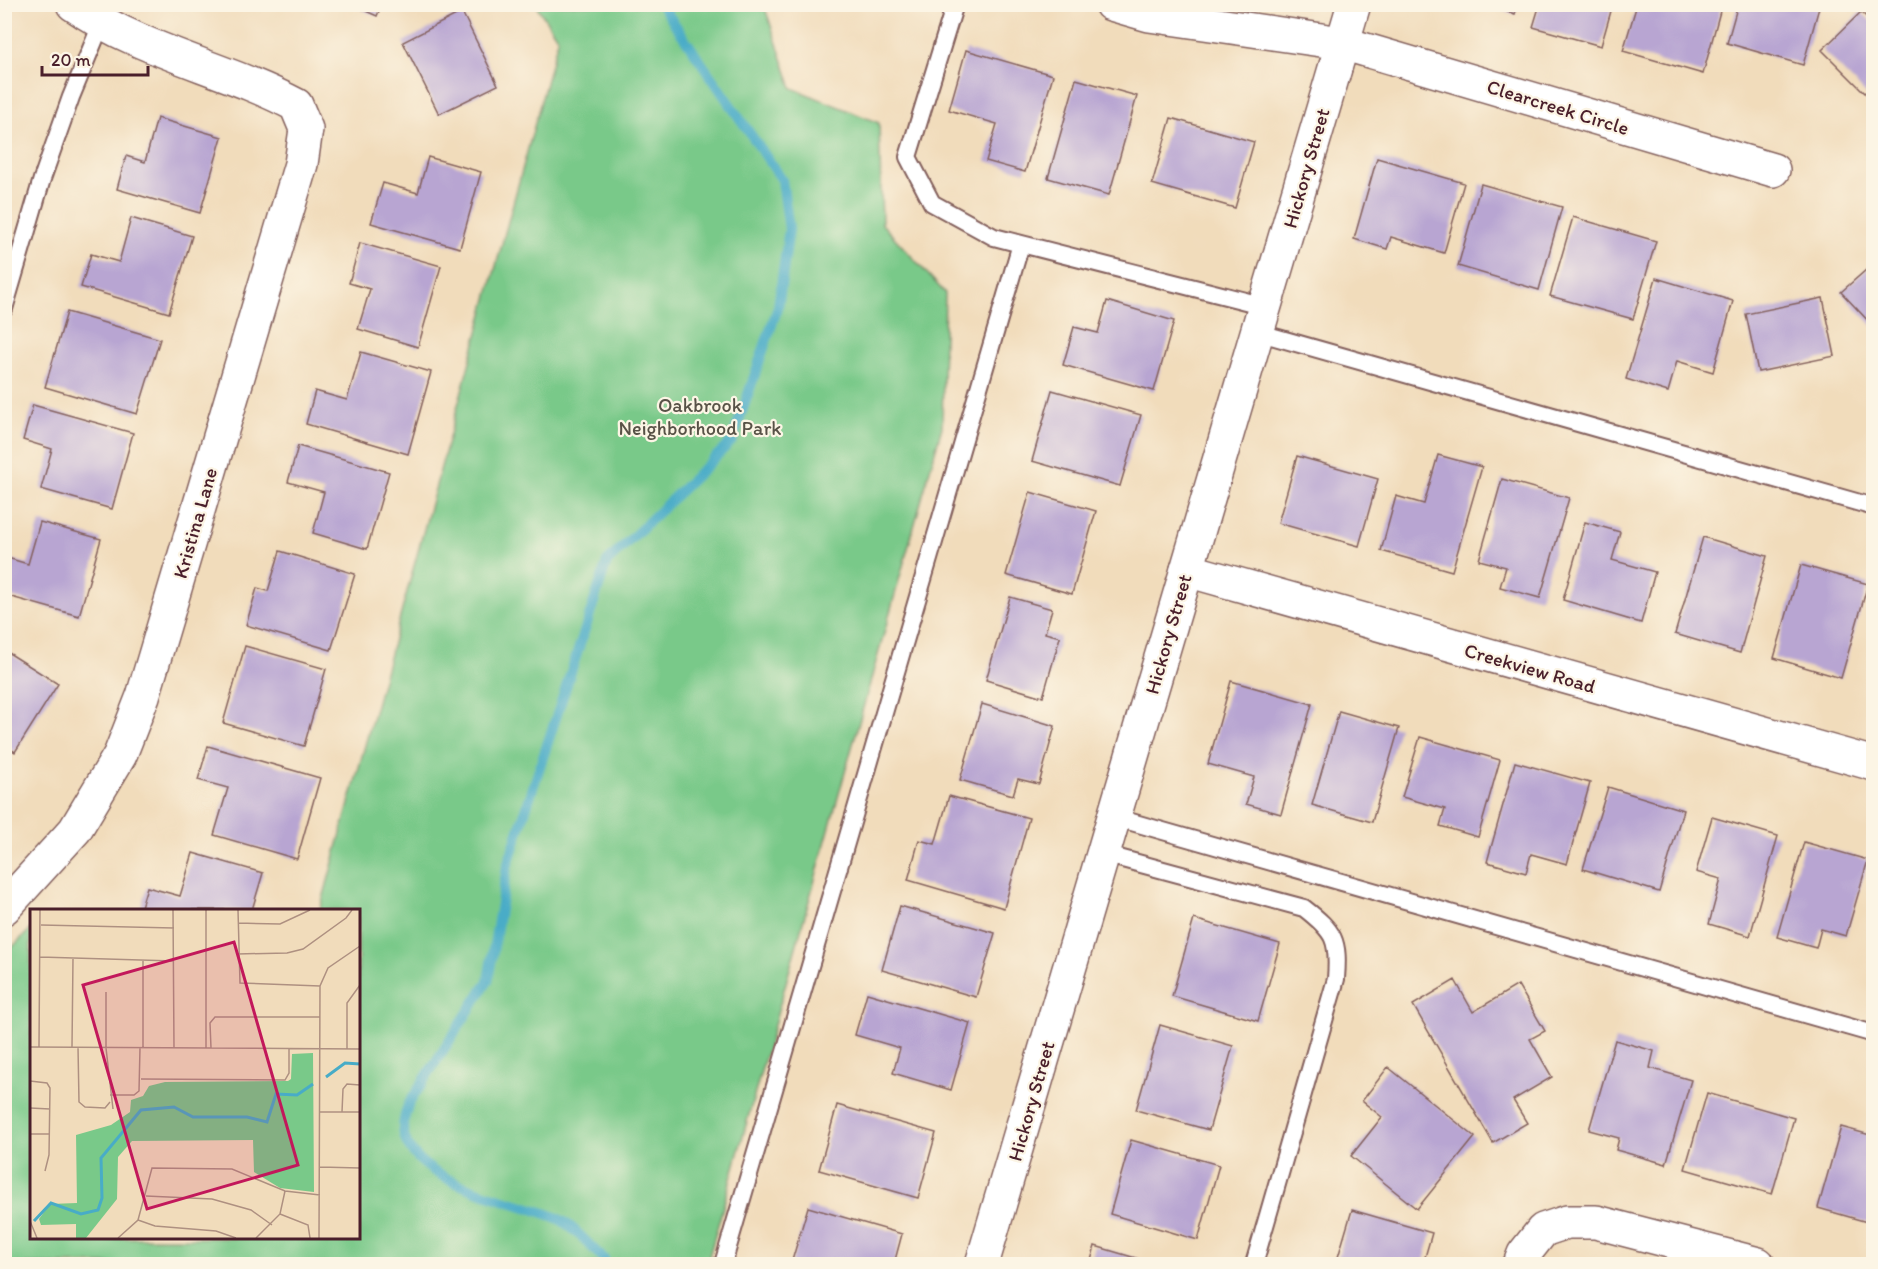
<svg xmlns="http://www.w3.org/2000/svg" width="1878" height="1269" viewBox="0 0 1878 1269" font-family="Itim,sans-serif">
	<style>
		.green { fill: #79c989; stroke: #62745a; stroke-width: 1.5 }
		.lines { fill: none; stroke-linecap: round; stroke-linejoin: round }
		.stream { stroke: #48acc7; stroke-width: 10 }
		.building { fill: #b8a5d2 }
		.service-casing { stroke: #84615d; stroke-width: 20 }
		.minor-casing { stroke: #84615d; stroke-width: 36 }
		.tertiary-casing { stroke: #84615d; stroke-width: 36 }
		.service { stroke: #fff; stroke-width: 16 }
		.minor { stroke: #fff; stroke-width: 33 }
		.tertiary { stroke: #fff; stroke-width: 33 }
		.labels { text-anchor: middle; stroke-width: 4.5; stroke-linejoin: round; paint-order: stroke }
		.street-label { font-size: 20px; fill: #4a1f2b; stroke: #fcf5e5 }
		.park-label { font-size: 20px; fill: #585247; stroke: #fcf5e5 }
		.inset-river { fill: none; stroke: #48acc7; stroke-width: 3 }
		.inset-road { fill: none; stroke: #ae9081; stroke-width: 1.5 }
		.view { fill: #c2185b; fill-opacity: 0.15; stroke: #c2185b; stroke-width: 3 }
		.inset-edge { fill: none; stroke: #4a1f2b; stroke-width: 3 }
	</style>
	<rect width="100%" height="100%" fill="#fcf5e5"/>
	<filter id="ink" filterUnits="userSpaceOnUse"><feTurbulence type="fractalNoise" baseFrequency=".0167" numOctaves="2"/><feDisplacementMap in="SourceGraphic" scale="12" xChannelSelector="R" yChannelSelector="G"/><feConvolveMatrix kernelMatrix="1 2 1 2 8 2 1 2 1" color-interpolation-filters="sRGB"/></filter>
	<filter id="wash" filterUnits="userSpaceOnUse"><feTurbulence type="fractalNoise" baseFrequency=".008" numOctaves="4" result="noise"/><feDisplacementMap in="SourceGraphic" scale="24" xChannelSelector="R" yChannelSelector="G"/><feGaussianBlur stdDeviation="1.35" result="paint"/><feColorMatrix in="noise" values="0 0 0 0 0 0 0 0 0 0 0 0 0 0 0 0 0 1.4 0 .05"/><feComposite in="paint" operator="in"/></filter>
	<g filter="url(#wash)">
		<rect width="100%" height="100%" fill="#f1dcbb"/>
		<path class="green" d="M536,5H764L792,88L879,123L882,224L945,293L942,427L707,1264H5V954L31,929L32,1238H358V910H320L558,39Z"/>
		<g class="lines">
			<path class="stream" d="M606,1264L604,1259C590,1247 575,1227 559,1219C518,1199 407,1185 403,1128C403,1121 406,1112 408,1105L488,981L507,867L607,562L732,441L778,307L789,229L782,180L661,4"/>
		</g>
		<g id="blocks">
			<path class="building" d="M350,4H382L377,16Z
				M1484,4H1518L1515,14Z
				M1540,4H1613L1601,46L1533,27Z
				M1637,4H1722L1703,74L1623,51Z
				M1738,4H1820L1803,65L1727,43Z
				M462,12L498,85L439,114L403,42Z
				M1861,12L1874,24V102L1822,50Z
				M966,50L1053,75L1025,172L986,161L997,124L949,110Z
				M1076,79L1137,96L1109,195L1048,178Z
				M157,118L222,137L200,213L117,189L126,156L145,162Z
				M1171,118L1254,142L1235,208L1152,184Z
				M428,157L481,172L460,248L371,223L383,183L418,193Z
				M1377,158L1464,183L1444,253L1391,237L1387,249L1354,239Z
				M1481,184L1562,207L1539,290L1458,266Z
				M1573,217L1656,241L1633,319L1550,296Z
				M131,218L192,236L169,313L81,287L91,254L119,262Z
				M360,243L441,266L418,347L358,329L370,289L349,283Z
				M1874,263V327L1841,292Z
				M1656,278L1733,301L1713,372L1677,361L1668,392L1626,379Z
				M1823,298L1835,356L1758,372L1746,314Z
				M1107,301L1174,321L1154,391L1063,365L1074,327L1098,333Z
				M67,312L160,339L137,414L45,387Z
				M361,352L431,372L408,454L306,424L315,391L347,400Z
				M1052,390L1141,415L1120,486L1032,461Z
				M33,405L133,433L112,509L41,489L52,449L23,440Z
				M298,446L389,472L367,549L313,533L324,492L288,482Z
				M1438,455L1482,467L1452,571L1381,551L1396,496L1424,504Z
				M1297,456L1378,479L1359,546L1278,523Z
				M1502,479L1569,498L1540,598L1500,587L1506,567L1479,560Z
				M1030,492L1096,511L1072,594L1006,575Z
				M40,522L101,539L79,616L4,595V557L28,564Z
				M1585,522L1620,532L1612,560L1655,572L1641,623L1563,600Z
				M1703,537L1767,556L1740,653L1675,634Z
				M280,551L355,574L331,650L246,625L257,588L268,591Z
				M1801,565L1868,584L1841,678L1774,658Z
				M1010,597L1052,609L1045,633L1060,637L1043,697L986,680Z
				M245,646L326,669L304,746L223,723Z
				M4,650L58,684L15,752L4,745Z
				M1231,681L1312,704L1281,814L1246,804L1254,777L1208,764Z
				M982,704L1055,726L1039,784L1018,779L1013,795L960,780Z
				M1339,711L1399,728L1372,822L1312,805Z
				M1420,737L1500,760L1478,837L1440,826L1445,809L1402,797Z
				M208,746L320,778L297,859L214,835L228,788L198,780Z
				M1515,762L1590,783L1567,864L1531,854L1526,873L1487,862Z
				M1608,787L1683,810L1659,892L1583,869Z
				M949,796L1029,818L1004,908L908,880L919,840L935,844Z
				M1712,817L1778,836L1750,936L1709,924L1721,879L1696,872Z
				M1804,842L1868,860L1846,936L1821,929L1816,948L1777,937Z
				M193,853L263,873L252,910H140L147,887L180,896Z
				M900,906L995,933L976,997L882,970Z
				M1194,919L1280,944L1258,1021L1172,996Z
				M1455,980L1473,1012L1518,985L1545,1031L1530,1039L1552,1077L1513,1100L1527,1123L1493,1143L1413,1005Z
				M867,993L970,1023L951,1090L893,1073L900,1048L855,1035Z
				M1160,1025L1233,1046L1209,1130L1136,1110Z
				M1615,1040L1654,1051L1650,1068L1691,1080L1666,1164L1616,1150L1619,1138L1589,1130Z
				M1388,1067L1475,1137L1417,1209L1351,1156L1382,1117L1362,1101Z
				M1707,1093L1794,1118L1772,1194L1685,1169Z
				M837,1105L936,1133L918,1198L819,1170Z
				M1841,1127L1874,1136V1224L1818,1208Z
				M1131,1140L1219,1165L1198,1240L1110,1214Z
				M808,1207L902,1234L894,1264H791Z
				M1352,1210L1432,1233L1423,1264H1336Z
				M1095,1246L1156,1264H1090Z"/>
		</g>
	</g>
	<g filter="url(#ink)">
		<use href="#blocks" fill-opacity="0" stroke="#84615d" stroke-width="1.5"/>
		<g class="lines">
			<g class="service-casing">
				<path id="service" d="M955,4L908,157L932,203L994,237L1265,306
					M4,309L42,179L71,97L102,22
					M1257,332L1874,507
					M1114,817L1874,1034
					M1104,854L1304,908C1335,932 1339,940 1336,979L1254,1264
					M723,1264L1021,244"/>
			</g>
			<g class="minor-casing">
				<path id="minor" d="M1111,4L1149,15L1342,43L1773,170
					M1187,570L1874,764
					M4,908L75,830L120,755L143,696L301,164L306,129L296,105C224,67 141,52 73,4
					M1520,1264L1524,1254L1543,1230L1567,1222H1596L1758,1264"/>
			</g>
			<g class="tertiary-casing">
				<path id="tertiary" d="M982,1264L1354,4"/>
			</g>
			<use href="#service" class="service"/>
			<use href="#minor" class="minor"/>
			<use href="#tertiary" class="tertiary"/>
		</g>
	</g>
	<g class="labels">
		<g class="street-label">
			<text transform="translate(1558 107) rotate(17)" y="7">Clearcreek Circle</text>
			<text transform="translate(1306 168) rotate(-74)" y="7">Hickory Street</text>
			<text transform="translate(195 523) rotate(-74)" y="7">Kristina Lane</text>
			<text transform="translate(1168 634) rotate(-74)" y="7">Hickory Street</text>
			<text transform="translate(1530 668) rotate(16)" y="7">Creekview Road</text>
			<text transform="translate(1031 1101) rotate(-74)" y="7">Hickory Street</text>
		</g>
		<g class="park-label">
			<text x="700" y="412">Oakbrook<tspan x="700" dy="23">Neighborhood Park</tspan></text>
		</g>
	</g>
	<g transform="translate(30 909)">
		<rect width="330" height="330" fill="#f1dcbb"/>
		<path d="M283,144L284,283L250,279L224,263L223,231L102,232L88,248L87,290L56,329H46V315L11,316L9,310L20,295L47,294L46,226L81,216L100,203L101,191L113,187L119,177L135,173L258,172L261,170L262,145Z" fill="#79c989"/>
		<path class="inset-river" d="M296,168L315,154L330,155M4,312L21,294L51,305L68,301L72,289L71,249L111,201L144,198L163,208H217L237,213L246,185L267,186L283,175"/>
		<path class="inset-road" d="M143,1L144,139M176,1V139M208,1L210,74L290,77M208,14L250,15L280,1M11,16L144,19M207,45L257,44L273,40L316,9L322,1M10,48L144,52M113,51V139M76,83V139L83,200M0,138L330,140M9,138L10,1M42,138L43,49M48,138L49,193L55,198L75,199L80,193M181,139L180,114L185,108H290M317,140V94L330,76M111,170L255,171L259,164V140M0,172L17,174L20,179L19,246L15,262M80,186H104L109,182L110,139M0,199L20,200M289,203H330M312,203L313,180L317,175L330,176M0,225H20M290,258L330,259M116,287L182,290L221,301L242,316M250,305L278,316L280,329M108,311L125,317L186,322L206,329M0,312L7,329M88,329L108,311L122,259L202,260L255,282L290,286M226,329L250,305L255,282M289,329L290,77L298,59L330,37"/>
		<path class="view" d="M204,33L268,256L117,300L53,76Z"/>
		<rect width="330" height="330" class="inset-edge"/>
	</g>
	<rect width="1878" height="1269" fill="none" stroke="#fcf5e5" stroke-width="24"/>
	<path d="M42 66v9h106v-9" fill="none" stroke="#4a1f2b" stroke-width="3"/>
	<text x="51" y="66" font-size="18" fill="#4a1f2b" stroke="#fcf5e5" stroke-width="4.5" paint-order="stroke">20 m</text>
</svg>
